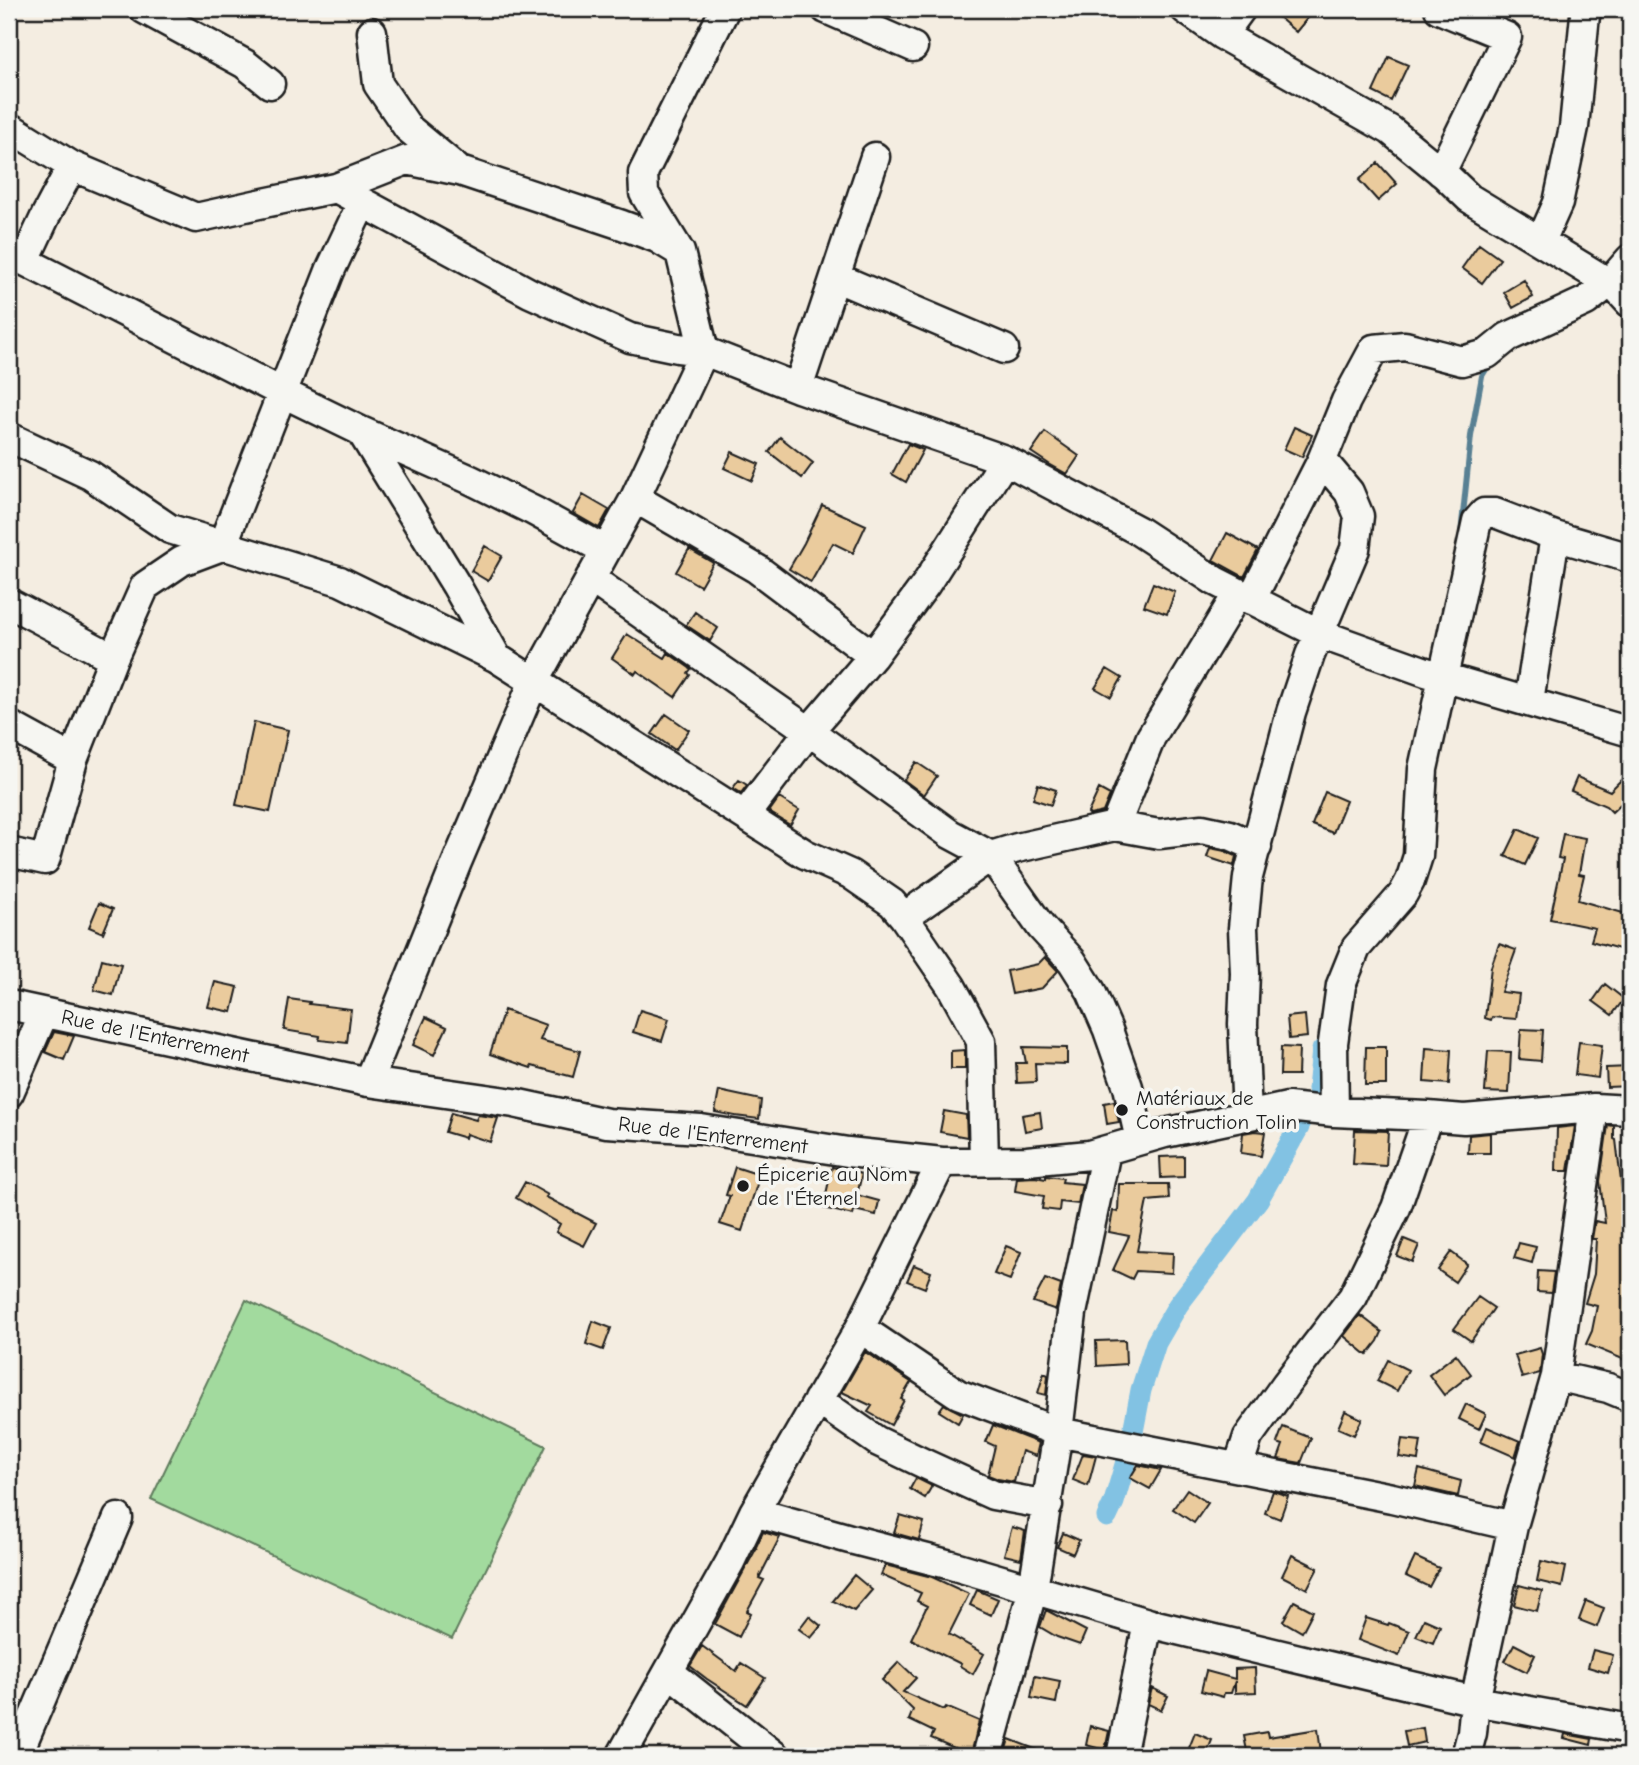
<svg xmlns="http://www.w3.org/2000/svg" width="1639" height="1765" viewBox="0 0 1639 1765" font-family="'Comic Neue',sans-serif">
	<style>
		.green { fill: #a2da9e; stroke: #5f7b5d; stroke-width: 2 }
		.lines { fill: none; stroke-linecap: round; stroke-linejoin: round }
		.stream { stroke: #598093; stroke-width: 6 }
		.canal { stroke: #82c2e3; stroke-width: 21 }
		.building { fill: #eacb9d; stroke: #1c1c1c; stroke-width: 2 }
		.minor-casing { stroke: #1c1c1c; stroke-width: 33 }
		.minor { stroke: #f6f6f2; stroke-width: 28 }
		.poi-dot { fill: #1c1c1c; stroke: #f6f6f2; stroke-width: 2.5 }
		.labels { text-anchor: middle; stroke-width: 7; stroke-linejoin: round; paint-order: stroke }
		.street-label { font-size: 21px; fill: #1c1c1c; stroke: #f6f6f2 }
		.poi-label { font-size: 21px; fill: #1c1c1c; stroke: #f6f6f2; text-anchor: start }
	</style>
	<rect width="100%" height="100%" fill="#f4ede1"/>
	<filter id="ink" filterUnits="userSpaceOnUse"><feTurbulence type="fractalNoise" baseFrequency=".0143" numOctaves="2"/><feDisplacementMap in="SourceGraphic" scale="14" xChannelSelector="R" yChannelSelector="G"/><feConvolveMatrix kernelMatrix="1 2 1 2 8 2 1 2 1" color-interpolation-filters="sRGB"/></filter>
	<g filter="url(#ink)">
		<path class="green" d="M246,1300L546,1446L452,1639L151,1499Z"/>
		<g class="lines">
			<path class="stream" d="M1461,534L1471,436L1482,376L1490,363"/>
			<path class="canal" d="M1318,1089L1322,1050
				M1132,1437L1141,1390L1156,1343L1178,1305L1258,1200L1299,1127
				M1107,1517L1114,1502L1127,1458"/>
		</g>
		<path class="building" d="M1269,9H1315L1296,32Z
			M1389,57L1408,65L1391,101L1373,92Z
			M1378,163L1397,184L1378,201L1359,180Z
			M1479,244L1500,259L1482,283L1462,268Z
			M1524,280L1533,297L1513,308L1504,292Z
			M1294,427L1312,435L1302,457L1284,449Z
			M1045,432L1079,456L1067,474L1049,464L1031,452Z
			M780,437L813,463L802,478L769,452Z
			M908,444L923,450L906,482L892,474Z
			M732,452L759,464L752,481L724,468Z
			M583,495L609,510L599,528L573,513Z
			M822,505L866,525L853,553L833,543L811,582L789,569L804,543Z
			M1227,533L1258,550L1244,577L1213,560Z
			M485,546L502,556L488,581L471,571Z
			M689,549L713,563L700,586L676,572Z
			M1153,583L1175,592L1167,614L1144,606Z
			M695,612L718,628L710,641L686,625Z
			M627,634L665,658L668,653L691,669L688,673L690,675L675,697L637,671L635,674L612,658Z
			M1107,669L1122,678L1111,697L1095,688Z
			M666,714L689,730L675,750L652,734Z
			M254,722L288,730L270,812L236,805Z
			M916,762L937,776L924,795L904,780Z
			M1630,771V795L1612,812L1606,806L1571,791L1577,777L1610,791Z
			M739,780L747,785L741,793L733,788Z
			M1038,784L1056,790L1051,805L1033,799Z
			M1099,789L1110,795L1103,812L1090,815L1088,813Z
			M1325,792L1346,801L1333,833L1312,825Z
			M779,798L799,810L790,825L769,812Z
			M1518,829L1538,838L1525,865L1505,856Z
			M1563,834L1585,838L1579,874L1584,875L1578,900L1630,915V952L1591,941L1595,928L1550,919L1563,859L1558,858Z
			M1210,848L1225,851L1236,856L1234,866L1207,857Z
			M99,903L113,909L103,933L89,927Z
			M1499,944L1516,950L1501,992L1519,994L1516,1019L1492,1017L1491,1020L1485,1018L1491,967Z
			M1045,957L1058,971L1042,988L1012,994L1007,971L1038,964Z
			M102,959L121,964L113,995L94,990Z
			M215,982L238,987L232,1012L208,1007Z
			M1605,984L1624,999L1612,1015L1593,1001Z
			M289,999L310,1002L309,1004L351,1009L347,1043L319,1040L320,1036L284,1030Z
			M504,1010L546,1025L540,1040L580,1051L573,1077L532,1066L531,1068L490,1054Z
			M640,1010L669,1019L662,1041L633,1032Z
			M1305,1015L1307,1037L1289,1039L1287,1017Z
			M426,1017L447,1027L434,1055L413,1045Z
			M1521,1029L1543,1030L1541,1061L1519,1059Z
			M54,1032L74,1036L64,1060L45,1052Z
			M1579,1042L1602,1045L1598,1078L1575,1075Z
			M1023,1047L1067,1048V1064L1035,1063L1036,1082L1017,1083L1016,1063H1026Z
			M1281,1047L1299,1048L1298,1075H1280Z
			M1366,1047H1386V1085H1365Z
			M1426,1048L1451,1050L1449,1084L1424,1082Z
			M965,1050V1069H951V1051Z
			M1488,1051L1511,1052L1509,1093L1485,1092Z
			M1630,1067V1086L1607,1087L1606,1068Z
			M719,1091L761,1100L759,1119L735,1116L715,1112Z
			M1114,1101L1119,1122L1107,1124L1104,1103Z
			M944,1111L966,1115L967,1137L940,1132Z
			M1040,1112L1042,1128L1025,1131L1022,1115Z
			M451,1113L476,1120L478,1115L498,1118L490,1142L466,1134L465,1138L445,1132Z
			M1608,1125L1614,1126V1139L1616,1140L1626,1222H1630V1362L1586,1344L1592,1331L1597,1306L1585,1303L1594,1274L1596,1239H1592L1595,1221L1605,1223L1600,1181Z
			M1575,1126L1568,1171H1556L1557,1128Z
			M1355,1130L1388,1131L1386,1166L1353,1164Z
			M1255,1131L1265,1132L1261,1156L1241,1153L1243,1133Z
			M1490,1133V1153H1468L1469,1135Z
			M1184,1156V1177L1161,1178L1160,1157Z
			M735,1167L760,1175L742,1231L720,1224L730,1196L726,1195Z
			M832,1167L862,1174L857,1195L879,1201L876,1215L854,1210L853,1215L823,1208Z
			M1046,1176L1063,1178L1062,1182L1082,1184L1078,1204L1060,1202L1059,1211L1042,1209L1044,1196L1015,1191L1017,1178L1035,1177L1046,1179Z
			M525,1182L548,1195L546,1197L596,1223L584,1246L556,1232L560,1224L516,1198Z
			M1119,1184H1168L1169,1199L1147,1201L1137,1251L1173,1253L1172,1273L1136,1271L1132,1279L1113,1270L1129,1236L1109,1232L1113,1211L1118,1212Z
			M1404,1239L1419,1245L1412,1262L1397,1256Z
			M1519,1243L1536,1247L1532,1263L1514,1258Z
			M1006,1246L1021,1252L1010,1280L994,1274Z
			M1451,1252L1467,1264L1455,1282L1438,1270Z
			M914,1265L931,1272L925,1288L907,1281Z
			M1538,1271L1554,1272L1551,1293L1537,1292Z
			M1045,1279L1061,1285L1056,1310L1033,1302Z
			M1478,1297L1494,1308L1471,1341L1454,1329Z
			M1360,1315L1382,1332L1378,1341L1367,1355L1344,1336Z
			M593,1321L611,1328L603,1350L586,1344Z
			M1125,1340L1126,1364L1097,1366L1096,1341Z
			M1540,1348L1542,1354L1540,1373L1522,1378L1515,1355Z
			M865,1352L911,1382L901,1399L904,1400L891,1425L868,1412L872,1406L842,1392Z
			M1456,1354L1471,1374L1444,1395L1429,1375Z
			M1388,1360L1408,1370L1397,1391L1377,1381Z
			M1044,1373L1048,1375L1046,1395L1038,1393Z
			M944,1404L963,1414L958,1423L939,1411Z
			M1466,1404L1486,1414L1479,1429L1459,1419Z
			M1345,1411L1362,1419L1354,1435L1338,1428Z
			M993,1425L1039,1443L1036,1456L1022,1451L1014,1482L998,1479L988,1475L995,1446L986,1442Z
			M1283,1427L1311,1438L1301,1463L1278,1459L1283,1445L1277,1443Z
			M1487,1427L1520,1441L1515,1457L1481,1442Z
			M1402,1439L1421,1441L1418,1460L1399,1457Z
			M1083,1454L1096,1456L1088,1486L1073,1480Z
			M1138,1465L1161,1470L1150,1489L1130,1478Z
			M1419,1469L1461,1481L1458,1496L1415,1486Z
			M916,1478L932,1486L925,1498L910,1489Z
			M1187,1489L1208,1503L1194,1523L1173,1509Z
			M1273,1491L1288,1496L1280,1519L1265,1513Z
			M900,1515L924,1522L919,1540L894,1533Z
			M1012,1527L1025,1531L1021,1559L1004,1555Z
			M763,1532L780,1537L759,1578L764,1580L747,1611L751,1613L739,1637L715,1624L756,1549H755Z
			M1063,1533L1079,1540L1073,1554L1057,1547Z
			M1292,1555L1318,1568L1307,1589L1282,1576Z
			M1415,1557L1439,1568L1429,1587L1406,1576Z
			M1541,1561L1566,1567L1562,1587L1537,1581Z
			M885,1565L932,1577L969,1594L949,1634L984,1654L973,1674L960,1666L961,1664L911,1639L927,1606L917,1601L921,1593L881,1575Z
			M854,1575L872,1590L854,1611L833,1601Z
			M1519,1585L1542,1591L1537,1611L1514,1605Z
			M977,1590L998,1599L991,1615L970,1605Z
			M1294,1601L1313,1611L1302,1632L1283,1621Z
			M1586,1601L1604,1608L1597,1627L1579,1620Z
			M1046,1610L1086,1631L1080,1645L1057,1637L1040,1627Z
			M809,1616L821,1626L811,1638L799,1629Z
			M1366,1618L1388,1625L1389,1623L1409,1631L1399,1656L1358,1640Z
			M1424,1619L1440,1626L1433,1643L1416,1636Z
			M1514,1644L1535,1655L1527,1672L1505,1661Z
			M702,1646L736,1671L741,1663L765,1678L747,1705L707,1679L690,1666Z
			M1593,1650L1613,1655L1608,1673L1588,1667Z
			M899,1662L916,1678L903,1692L944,1710L946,1707L979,1721L971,1755L931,1738L934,1732L909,1720L913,1710L882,1680Z
			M1255,1668L1256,1692L1235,1693V1681L1231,1693H1224L1223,1697L1201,1691L1206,1671L1235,1679V1669Z
			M1035,1676L1060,1681L1056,1703L1031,1698Z
			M1152,1688L1168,1696L1161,1710L1148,1704Z
			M1090,1726L1109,1731L1105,1750L1086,1745Z
			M1423,1728L1425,1742L1407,1746L1404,1731Z
			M1318,1729L1321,1753L1298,1756H1248L1244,1736L1267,1732L1268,1737Z
			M1195,1733L1212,1740L1206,1755L1189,1748Z
			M1565,1734L1592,1739L1591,1745L1564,1738Z
			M1009,1739L1050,1755V1756H1004Z"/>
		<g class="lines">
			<g class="minor-casing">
				<path id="minor" d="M144,9L245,64L270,84
					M826,9L913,47
					M1185,9L1222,35L1390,130L1445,175L1469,198L1609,283L1616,288L1630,303
					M1439,9L1507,37L1441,172
					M372,32L378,84L408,128L456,168
					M1222,35L1241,9
					M9,127L72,166L196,218L259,204L336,188L407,160L460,171L622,225L657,238L680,252
					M336,188L530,293L630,338L678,348L704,351L798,388L1005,460L1137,530L1215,581L1320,634L1426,672L1630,732
					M1541,241L1558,203L1574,127L1585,15L1588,9
					M9,253L283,393L361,431L471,480L534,511L605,550
					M25,260L47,213L72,166
					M835,277L1004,349
					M798,388L875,157
					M361,431L456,585L497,658
					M9,437L90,475L170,529L340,581L497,658L805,854L850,874L892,903L904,917L951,986L981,1041L984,1161
					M635,498L757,569L873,656
					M590,578L809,731L950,834L991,856L1041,927L1072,961L1091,991L1108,1030L1128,1087L1140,1140
					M1251,600L1322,460L1346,401L1374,349L1405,346L1462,361L1487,354L1508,337L1586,301L1609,283L1630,259
					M9,603L113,658
					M1529,701L1555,536
					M9,725L73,760
					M745,815L809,731L873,656L926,584L1005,460
					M1115,826L1151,737L1238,593
					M9,852L45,860L73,760L113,658L145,586L182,561L222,546L330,271L362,203
					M904,917L991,856L1017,848L1115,826L1159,834L1202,829L1230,835L1257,847
					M9,1005L368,1082L514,1103L607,1123L701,1129L848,1152L942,1162L1027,1161L1089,1155L1165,1133L1288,1107L1334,1112L1428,1116L1464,1119L1594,1108L1630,1110
					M368,1082L457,862L534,681L635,498L704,351L680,252L644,193L643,173L725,9
					M9,1093L44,1013
					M1334,1112L1333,1043L1341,985L1356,948L1403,894L1410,881L1418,856L1423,769L1477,521L1484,513H1495L1555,536L1630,558
					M1247,1116L1243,1024L1245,973L1243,928L1248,877L1291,712L1310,655L1355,549L1359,516L1349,492L1322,460
					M860,1328L958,1394L1058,1432L1392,1498L1513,1526
					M1556,1376L1608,1388L1630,1397
					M818,1400L877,1441L925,1464L993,1495L1048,1505
					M1238,1467L1248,1437L1286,1384L1353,1297L1396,1208L1428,1116
					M754,1512L850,1539L951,1565L1148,1623L1475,1701L1630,1729
					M669,1672L775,1756
					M17,1756L118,1518
					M621,1756L730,1562L754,1512L860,1328L942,1162
					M987,1756L1033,1589L1058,1432L1072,1313L1106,1151
					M1121,1756L1148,1623
					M1466,1756L1472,1733L1475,1701L1513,1526L1556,1376L1594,1108"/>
			</g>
			<use href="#minor" class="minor"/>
		</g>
	</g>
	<g class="poi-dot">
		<circle cx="1122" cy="1110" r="7"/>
		<circle cx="743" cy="1186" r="7"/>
	</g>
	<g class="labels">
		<g class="street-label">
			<text transform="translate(155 1036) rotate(12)" y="7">Rue de l'Enterrement</text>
			<text transform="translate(713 1135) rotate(7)" y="7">Rue de l'Enterrement</text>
		</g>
		<g class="poi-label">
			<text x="1136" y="1105">Matériaux de<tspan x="1136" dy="24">Construction Tolin</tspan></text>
			<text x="757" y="1181">Épicerie au Nom<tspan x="757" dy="24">de l'Éternel</tspan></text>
		</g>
	</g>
	<rect width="1639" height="1765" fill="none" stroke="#f6f6f2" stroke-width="35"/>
	<rect x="18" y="18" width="1604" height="1730" fill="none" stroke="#1c1c1c" stroke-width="2.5" filter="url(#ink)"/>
</svg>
